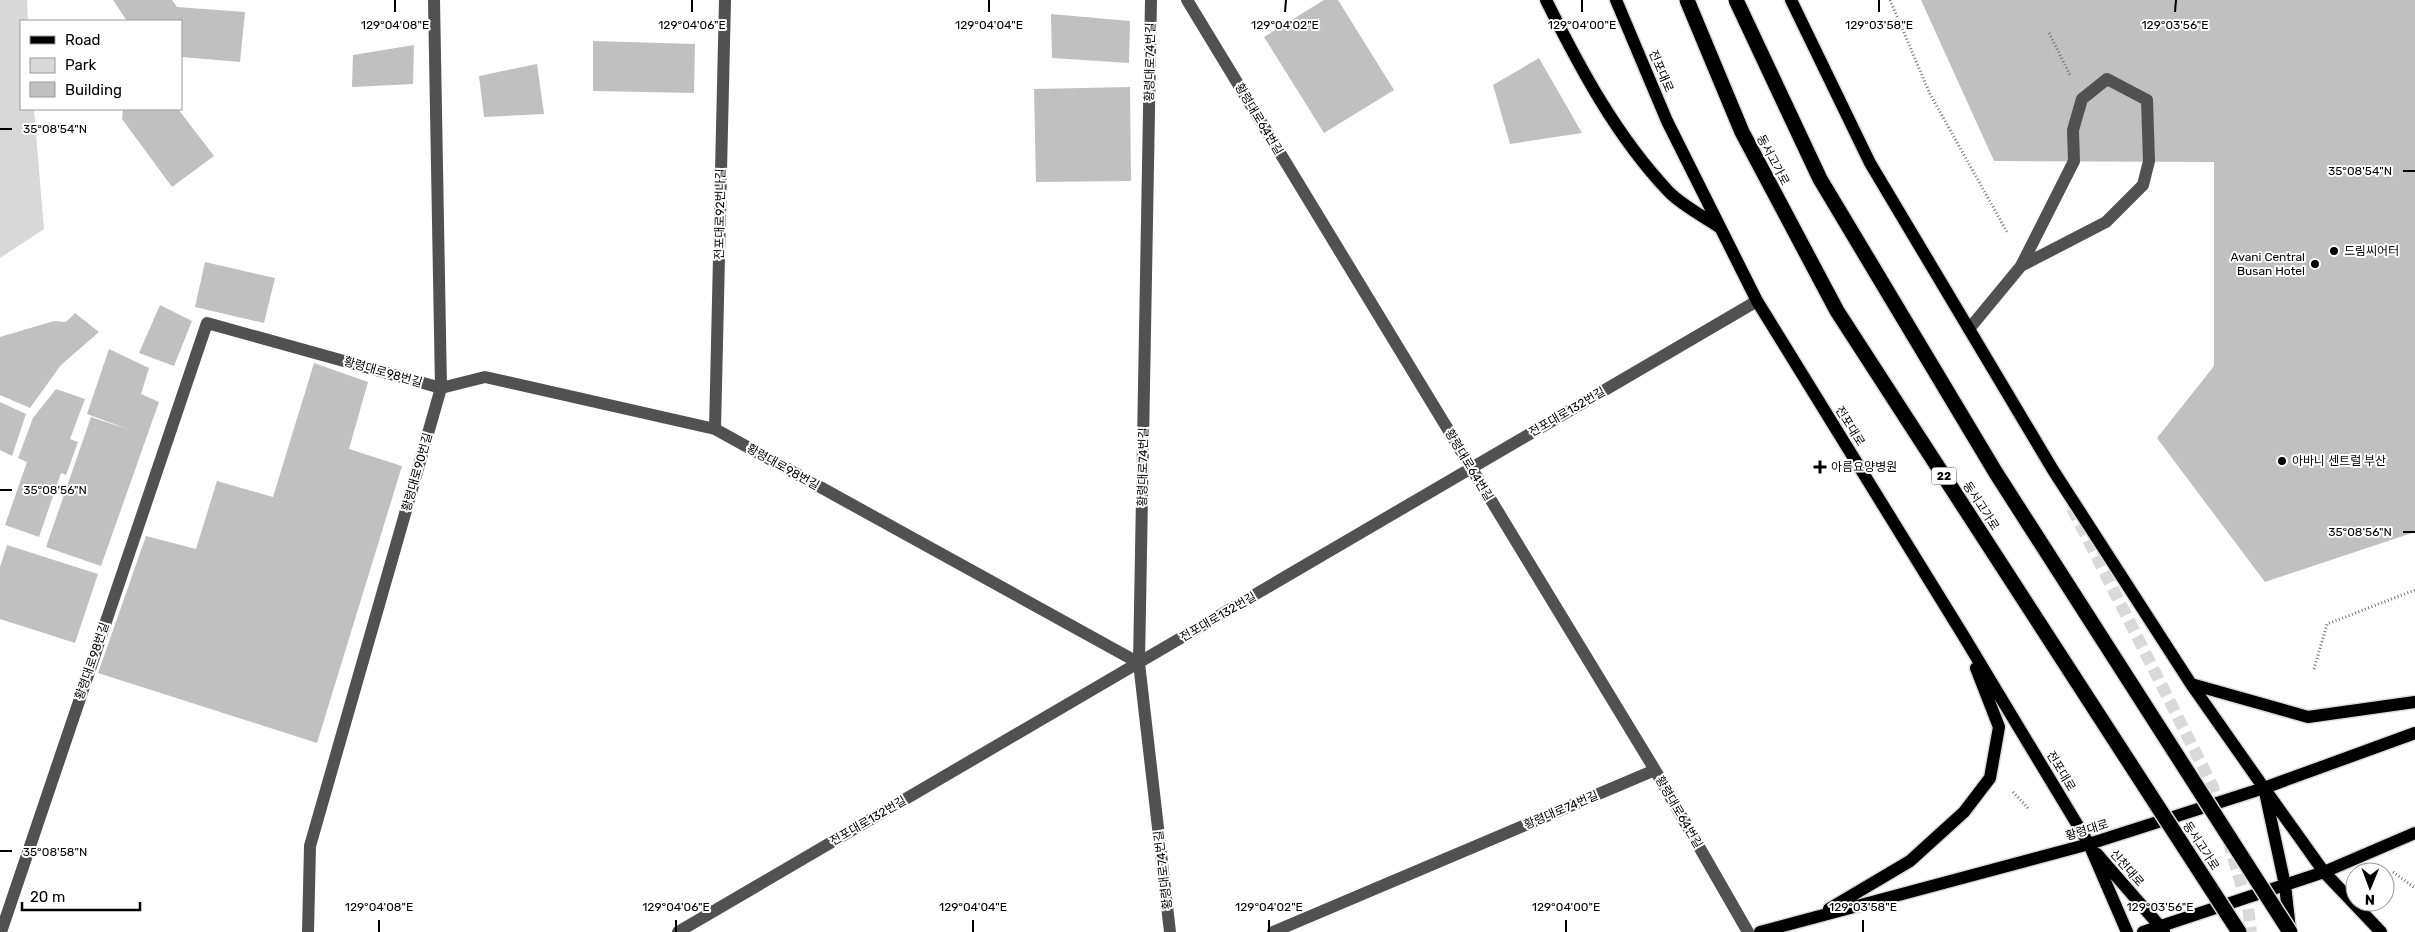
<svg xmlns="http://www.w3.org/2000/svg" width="2415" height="932" viewBox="0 0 2415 932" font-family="Rubik,'Noto Sans KR',sans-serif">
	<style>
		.park { fill: #d8d8d8 }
		.building { fill: #c0c0c0 }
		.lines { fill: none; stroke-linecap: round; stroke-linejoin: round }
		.major-tunnel { stroke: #d9d9d9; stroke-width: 12; stroke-dasharray: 12 6; stroke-linecap: butt }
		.major-casing { stroke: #dbdbdb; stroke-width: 15 }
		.path { stroke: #737373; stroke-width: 3; stroke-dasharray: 1 2.5; stroke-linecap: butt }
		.minor { stroke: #515151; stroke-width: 12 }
		.major { stroke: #000; stroke-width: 12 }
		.highway-bridge-casing { stroke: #dbdbdb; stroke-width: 18; stroke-linecap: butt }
		.highway-bridge { stroke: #000; stroke-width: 15 }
		.ticks { fill: none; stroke: #000; stroke-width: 2 }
		.poi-dot { fill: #000; stroke: #fff; stroke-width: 2 }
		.labels { text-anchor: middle; stroke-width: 4; stroke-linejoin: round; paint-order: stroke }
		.shield { fill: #fff; stroke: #4c4c4c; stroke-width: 1 }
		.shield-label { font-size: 11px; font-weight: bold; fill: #000 }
		.street-label { font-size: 12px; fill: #000; stroke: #fff }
		.poi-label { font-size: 12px; fill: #000; stroke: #fff; text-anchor: start }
		.ticks-label { font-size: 12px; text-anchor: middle; fill: #000; stroke: #fff; stroke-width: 4; stroke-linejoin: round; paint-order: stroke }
	</style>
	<rect width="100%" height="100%" fill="#fff"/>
	<path class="park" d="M0,0H27L28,21H21V109H34L44,229L0,258Z"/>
	<path class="building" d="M113,0H172L177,7L245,12L240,62L181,57V21H127Z
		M1324,0H1338L1394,90L1324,133L1264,37Z
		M1921,0H2415V532L2265,582L2157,438L2214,366V162L1994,161Z
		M1051,14L1130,21L1129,63L1052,58Z
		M593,41L695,44L694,93L593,91Z
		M414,45L413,84L352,87L353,55Z
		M1539,58L1582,133L1510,144L1493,85Z
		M537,64L544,114L484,117L479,76Z
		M1130,87L1131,181L1036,182L1034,89Z
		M123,109H178L214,156L172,187L122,119Z
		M205,262L275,278L264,323L195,307Z
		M160,305L192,321L174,366L139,353Z
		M75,313L99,332L61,365L30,408L0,395V337L54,321L66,322Z
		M109,349L149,368L141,394L159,402L101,566L46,547L91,417L130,430L87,414Z
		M314,363L368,382L349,449L402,466L317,743L98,673L146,536L196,549L217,481L273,497Z
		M56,389L85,399L70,439L78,442L66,475L61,473L39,537L5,525L27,462L18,458L33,418Z
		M0,402L26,414L12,456L0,450Z
		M7,545L98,574L75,643L0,619V567Z"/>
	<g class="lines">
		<path class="major-tunnel" d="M2072,508L2213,787L2220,814
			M2228,840L2248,908L2251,932"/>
		<g class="major-casing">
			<path id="major" d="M1546,0C1580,68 1616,136 1669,192C1683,206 1703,216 1719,227
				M1616,0L1667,121L1757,301L1963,635L2089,844L2127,932
				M1791,0L1870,163L2053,470L2191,684L2264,788L2324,872L2381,932
				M2191,684L2308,717L2415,702
				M2265,792L2285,885L2290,930
				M2097,854L2164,931
				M1829,909L1910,861L1964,812L1990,778L1999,727L1976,668
				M1760,932L2089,844L2264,788L2415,733
				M2143,932L2324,872L2415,833"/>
		</g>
		<path class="path" d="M1890,0L1930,94L2007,232
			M2049,33L2070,75
			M2314,669L2327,624L2415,590
			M2013,792L2028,808
			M2393,872L2415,888"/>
		<path class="minor" d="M1151,0L1139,663L1170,932
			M1187,0L1655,770L1748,932
			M1969,329L2021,266L2074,161L2073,130L2082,99L2107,79L2147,100L2149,161L2143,185L2106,222L2021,266
			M715,429L725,0
			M1,932L207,323L441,388L485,377L715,429L1139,663
			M308,932L310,846L441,388L434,0
			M678,932L1757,301
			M1273,932L1655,770"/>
		<use href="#major" class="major"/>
		<g class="highway-bridge-casing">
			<path id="highway-bridge" d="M1687,0L1742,132L1837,311L2239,932
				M1736,0L1820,179L1996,473L2290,932"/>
		</g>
		<use href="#highway-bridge" class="highway-bridge"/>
	</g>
	<path class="ticks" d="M395,12V0M692,12V0M989,12V0M1285,12L1286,0M1582,12V0M1879,12V0M2175,12L2176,0M0,129H12M2403,171H2415M0,490H12M2403,532H2415M0,851H12M379,932V920M676,932V920M973,932V920M1269,932V920M1566,932V920M1863,932V920M2159,932L2160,920"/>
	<g class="poi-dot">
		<circle cx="2334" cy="251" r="5"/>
		<circle cx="2315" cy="264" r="5"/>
		<circle cx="2282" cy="461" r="5"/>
		<path d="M1817.5 459.5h5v5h5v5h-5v5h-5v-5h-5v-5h5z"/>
	</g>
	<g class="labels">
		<rect class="shield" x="1931.5" y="467.5" width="25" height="17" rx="4"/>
		<g class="shield-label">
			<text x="1944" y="480">22</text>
		</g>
		<g class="street-label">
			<text transform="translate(1150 62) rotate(-89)" y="4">황령대로74번길</text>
			<text transform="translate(1661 71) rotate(67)" y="4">전포대로</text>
			<text transform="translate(1259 119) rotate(59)" y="4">황령대로64번길</text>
			<text transform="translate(1773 160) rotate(62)" y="4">동서고가로</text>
			<text transform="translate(720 214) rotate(-89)" y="4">전포대로92번나길</text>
			<text transform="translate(383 372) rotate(16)" y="4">황령대로98번길</text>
			<text transform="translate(1567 412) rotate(-30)" y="4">전포대로132번길</text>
			<text transform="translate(1850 426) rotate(58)" y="4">전포대로</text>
			<text transform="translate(1469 465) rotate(59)" y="4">황령대로64번길</text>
			<text transform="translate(783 467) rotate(29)" y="4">황령대로98번길</text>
			<text transform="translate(1143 467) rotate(-89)" y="4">황령대로74번길</text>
			<text transform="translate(417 472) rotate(-74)" y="4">황령대로90번길</text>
			<text transform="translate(1981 506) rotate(57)" y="4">동서고가로</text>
			<text transform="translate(1218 617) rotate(-30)" y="4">전포대로132번길</text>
			<text transform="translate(92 661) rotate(-71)" y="4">황령대로98번길</text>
			<text transform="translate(2061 771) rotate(59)" y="4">전포대로</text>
			<text transform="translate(1561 810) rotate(-23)" y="4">황령대로74번길</text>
			<text transform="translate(1679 812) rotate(60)" y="4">황령대로64번길</text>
			<text transform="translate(868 821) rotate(-30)" y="4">전포대로132번길</text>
			<text transform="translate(2087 830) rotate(-17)" y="4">황령대로</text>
			<text transform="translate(2201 846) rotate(57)" y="4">동서고가로</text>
			<text transform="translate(2127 868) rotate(49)" y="4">신천대로</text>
			<text transform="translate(1163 870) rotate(-97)" y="4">황령대로74번길</text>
		</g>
		<g class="poi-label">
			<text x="2344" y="255">드림씨어터</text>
			<text x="2305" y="261" text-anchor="end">Avani Central<tspan x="2305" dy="14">Busan Hotel</tspan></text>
			<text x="2292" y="465">아바니 센트럴 부산</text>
			<text x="1831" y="471">아름요양병원</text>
		</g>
	</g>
	<g class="ticks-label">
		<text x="395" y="29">129°04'08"E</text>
		<text x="692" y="29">129°04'06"E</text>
		<text x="989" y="29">129°04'04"E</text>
		<text x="1285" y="29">129°04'02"E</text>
		<text x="1582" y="29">129°04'00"E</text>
		<text x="1879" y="29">129°03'58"E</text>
		<text x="2175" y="29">129°03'56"E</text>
		<text x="55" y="133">35°08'54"N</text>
		<text x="2360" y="175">35°08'54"N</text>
		<text x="55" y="494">35°08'56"N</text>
		<text x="2360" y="536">35°08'56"N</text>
		<text x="55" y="856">35°08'58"N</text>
		<text x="379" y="911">129°04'08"E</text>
		<text x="676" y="911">129°04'06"E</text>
		<text x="973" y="911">129°04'04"E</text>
		<text x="1269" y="911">129°04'02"E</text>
		<text x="1566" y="911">129°04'00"E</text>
		<text x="1863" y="911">129°03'58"E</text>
		<text x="2160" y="911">129°03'56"E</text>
	</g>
	<rect x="20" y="20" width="162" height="90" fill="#ffffff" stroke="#999999"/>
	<rect x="30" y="36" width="25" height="8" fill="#000000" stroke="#999999"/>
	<text x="65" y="45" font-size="15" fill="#000000">Road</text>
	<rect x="30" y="58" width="25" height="15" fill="#d8d8d8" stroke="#999999"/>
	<text x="65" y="70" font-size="15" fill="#000000">Park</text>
	<rect x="30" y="82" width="25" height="15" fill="#c0c0c0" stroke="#999999"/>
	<text x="65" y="95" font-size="15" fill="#000000">Building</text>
	<g transform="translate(2370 887) rotate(181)"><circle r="24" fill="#ffffff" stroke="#999999"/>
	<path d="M0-4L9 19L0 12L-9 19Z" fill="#000000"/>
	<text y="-8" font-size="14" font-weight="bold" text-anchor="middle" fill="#000000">N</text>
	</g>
	<path d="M22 902v8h118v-8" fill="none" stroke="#000000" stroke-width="2.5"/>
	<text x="30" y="902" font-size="15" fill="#000000" stroke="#ffffff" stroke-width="4" paint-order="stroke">20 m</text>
</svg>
